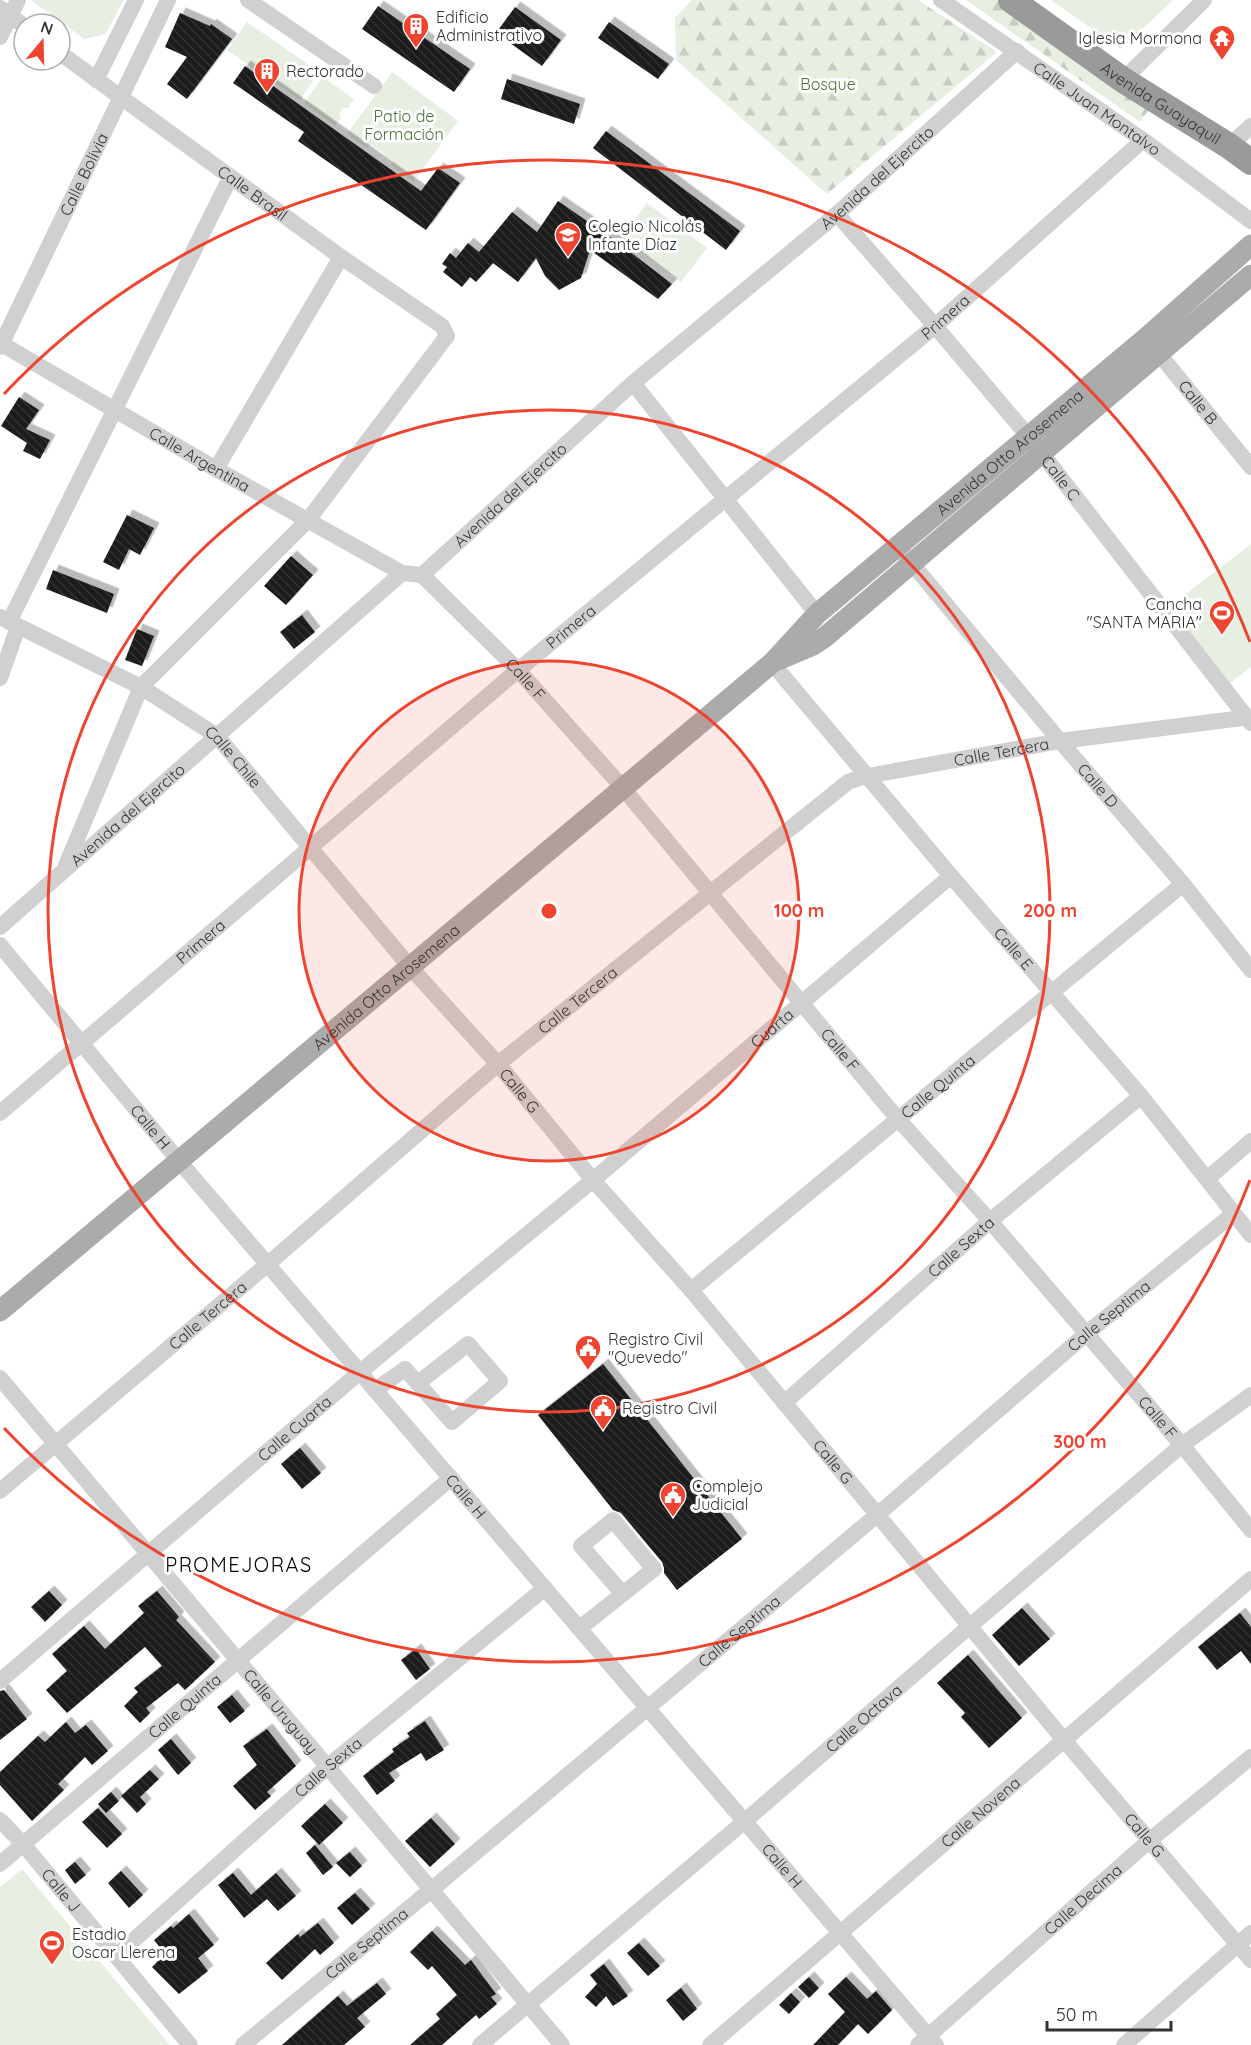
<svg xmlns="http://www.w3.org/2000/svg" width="1251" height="2045" viewBox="0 0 1251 2045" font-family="Quicksand,sans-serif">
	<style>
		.forest { fill: url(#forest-firs) }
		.park { fill: #e6efe1 }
		.building { fill: url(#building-back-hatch); filter: url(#shadow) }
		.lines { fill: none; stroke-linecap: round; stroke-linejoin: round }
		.minor { stroke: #d0d0d0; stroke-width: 16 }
		.major { stroke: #ababab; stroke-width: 21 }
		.highway { stroke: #9a9a9a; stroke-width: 26 }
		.ring { fill: none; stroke: #ef442f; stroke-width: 3 }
		.labels { text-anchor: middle; stroke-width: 6; stroke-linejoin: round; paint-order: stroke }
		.poi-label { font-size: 16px; fill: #333; stroke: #fff; text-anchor: start }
		.park-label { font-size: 16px; fill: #4c723c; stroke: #fff }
		.street-label { font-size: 16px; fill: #333; stroke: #fff }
		.quarter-label { font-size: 20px; letter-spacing: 1.5px; fill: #000; stroke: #fff }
		.centre { fill: #ef442f; stroke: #fff; stroke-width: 3 }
		.ring-label { font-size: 18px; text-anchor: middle; font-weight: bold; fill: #ef442f; stroke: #fff; stroke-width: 6; stroke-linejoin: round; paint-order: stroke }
	</style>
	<defs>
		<pattern id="forest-firs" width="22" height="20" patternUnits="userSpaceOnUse" patternTransform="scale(1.5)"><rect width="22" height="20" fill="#e6efe1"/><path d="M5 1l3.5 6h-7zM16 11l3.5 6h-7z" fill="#c6cdc2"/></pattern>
		<pattern id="building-back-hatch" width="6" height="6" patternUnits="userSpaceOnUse" patternTransform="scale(1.5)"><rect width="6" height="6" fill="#1a1a1a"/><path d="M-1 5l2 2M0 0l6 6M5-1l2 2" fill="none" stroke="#333"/></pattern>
		<filter id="shadow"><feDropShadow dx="5.5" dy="-5.5" stdDeviation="0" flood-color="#0004"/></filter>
	</defs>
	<rect width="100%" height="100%" fill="#fff"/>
	<path class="forest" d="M692,0H918L997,52L827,194L676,60L675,18Z
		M966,0H997L1150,108L1140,122Z"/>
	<path class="park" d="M31,0H124L105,34L84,39Z
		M1051,0H1173L1121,49Z
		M247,22L319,72L300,100L227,50Z
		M392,72L458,121L413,182L391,165L393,161L371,144L367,148L347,134Z
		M323,77L354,99L348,108H343L339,114L341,118L335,126L304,103Z
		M647,203L707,248L681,282L621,238Z
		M1251,544V667L1230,683L1170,606Z
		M22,1869L170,2045H0V1887Z"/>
	<path class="building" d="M378,6L470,69L454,92L362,29Z
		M515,7L561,40L542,66L496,33Z
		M180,13L210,26L211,24L232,39L187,99L167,84L187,57L165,47Z
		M609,22L669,64L658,79L598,38Z
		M245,66L421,191L438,168L460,183L426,230L298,141L304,132L233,83Z
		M507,79L580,104L574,124L501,99Z
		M606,131L740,231L726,250L593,148Z
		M558,201L616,241L672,284L658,299L590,250L581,278L559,290L545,276L536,258L518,282L493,263L476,282L470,277L462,287L443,272L447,267L442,264L450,253L456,258L468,243L479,252L512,212L537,232Z
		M19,397L39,410L26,429L50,440L40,459L23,451L27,443L1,426Z
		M127,515L154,528L140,555L129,549L119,570L103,562Z
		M291,556L313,575L286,605L264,586Z
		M53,570L114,594L107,613L46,589Z
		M302,615L315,632L294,649L280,632Z
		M137,629L154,636L142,666L125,660Z
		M603,1364L742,1539L677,1590L664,1573V1568L662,1562L621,1513L613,1510L538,1415Z
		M300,1448L321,1473L302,1489L281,1464Z
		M49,1591L62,1605L45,1622L31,1607Z
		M157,1591L179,1617L176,1620L215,1662L185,1690L178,1683L146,1708L150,1713L140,1723L124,1706L138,1692L134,1688L162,1666L145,1647L67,1713L46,1690L67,1671L52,1654L84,1626L105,1649L144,1613L138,1606Z
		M1022,1608L1050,1639L1019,1666L992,1635Z
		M1240,1613L1251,1627V1664L1241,1651L1217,1670L1198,1647Z
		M416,1649L430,1669L416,1680L401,1660Z
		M968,1655L1022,1718L989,1748L961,1717L965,1713L937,1683Z
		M4,1690L27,1719L0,1740V1691Z
		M232,1695L245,1711L230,1723L217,1707Z
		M425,1721L444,1750L426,1761L421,1753L389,1773L395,1781L377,1795L363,1776L394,1752L392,1749L410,1737L407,1733Z
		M66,1722L75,1733L86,1725L108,1751L92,1765L85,1757L58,1784L64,1790L32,1821L0,1785V1772L38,1736L45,1742Z
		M267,1729L296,1766L267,1792L271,1796L255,1810L233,1786L257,1765L243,1746Z
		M171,1739L191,1763L178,1775L158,1750Z
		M150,1770L159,1779L140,1797L146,1804L137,1813L121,1796Z
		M111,1792L119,1801L106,1813L98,1804Z
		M325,1804L343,1823L319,1845L301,1826Z
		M98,1808L122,1834L107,1848L82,1822Z
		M431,1818L455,1844L430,1867L405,1841Z
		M315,1845L333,1867L323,1875L306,1853Z
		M350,1852L362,1866L350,1877L336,1863Z
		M75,1862L86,1875L75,1884L65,1870Z
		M121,1871L143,1895L129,1908L108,1883Z
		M233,1873L251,1895L276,1873L296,1896L278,1911L267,1899L244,1918L218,1885Z
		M355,1893L370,1909L352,1925L337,1908Z
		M189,1914L214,1945L198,1958L208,1971L179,1994L152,1967L165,1954L154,1940L171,1926L173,1928Z
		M318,1923L334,1943L320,1955L315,1949L282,1980L266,1963L298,1934L300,1937Z
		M432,1931L465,1965L471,1960L496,1994L491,1997L497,2004L479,2019L476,2015L442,2045H410L440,2019L436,2014L457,1995L432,1966L428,1970L410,1952Z
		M639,1943L660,1966L648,1976L627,1953Z
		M604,1964L628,1996L613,2006L606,1996L596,2007L585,1997L597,1984L590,1975Z
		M809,1977L819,1988L809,1998L798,1987Z
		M846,1977L867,1999L876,1991L892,2010L868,2034L858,2024L838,2045H813L845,2012L828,1994Z
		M377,1983L386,1994L357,2018L365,2027L344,2045H282L338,1996L347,2006Z
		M681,1988L697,2009L683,2021L666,2000Z
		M791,1993L800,2002L789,2014L779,2005Z"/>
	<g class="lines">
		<g class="minor">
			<path d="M248,0L374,86"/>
			<path id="s1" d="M941,0L1143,140L1251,221"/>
			<path d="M0,8L24,26"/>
			<path d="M0,37L18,0"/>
			<path id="s2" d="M60,53L341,257L442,326L447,336L308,520L141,687L66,865"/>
			<path d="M96,80L136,0"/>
			<path d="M1123,80L1204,0"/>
			<path d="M1229,146L1251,126"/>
			<path id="s3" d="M837,214L935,326L1029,437L1251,723"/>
			<path id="s4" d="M0,343L216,469L402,573"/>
			<path id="s5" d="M1151,344L1251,467"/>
			<path id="s6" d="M0,347L168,0"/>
			<path d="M633,383L817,614"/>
			<path d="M216,469L341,257"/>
			<path id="s7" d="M904,554L1060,741L1183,884L1251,970"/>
			<path id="s8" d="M422,575L518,670L623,788L897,1118L990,1221L1182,1445L1251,1530"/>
			<path id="s9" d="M0,617L141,687L217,736L410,967L498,1064L593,1180L691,1290L1064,1740L1251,1960"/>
			<path d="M9,622L230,178"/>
			<path id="s10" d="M772,663L951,876L1141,1096L1251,1235"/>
			<path d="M0,678L18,627"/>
			<path id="s11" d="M0,927L402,573L422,575L633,383L837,214L1017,51"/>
			<path id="s12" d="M0,945L179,1161L936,2045"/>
			<path id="s13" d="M0,1113L518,670L935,326L1143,140"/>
			<path d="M1207,1179L1251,1141"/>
			<path id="s14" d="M691,1290L1183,884"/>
			<path id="s15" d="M0,1378L562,2045"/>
			<path d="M375,1390L405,1369L452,1422L500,1381L468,1344L418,1383"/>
			<path id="s16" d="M784,1403L990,1221L1141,1096"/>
			<path id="s17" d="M0,1491L268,1264L498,1064L848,782L862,777L1060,741L1251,717"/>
			<path d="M580,1628L654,1569L613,1520L581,1546L623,1594"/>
			<path id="s18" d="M0,1681L360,1372L593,1180L951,876"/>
			<path id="s19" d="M0,1820L23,1844L190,2045"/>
			<path id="s20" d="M0,1864L451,1478"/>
			<path id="s21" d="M116,1956L327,1767L545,1588"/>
			<path id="s22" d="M243,2045L431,1890L877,1515L1086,1334L1233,1214"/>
			<path id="s23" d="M480,2045L745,1821L971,1625L1182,1445L1251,1395"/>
			<path id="s24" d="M710,2045L1251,1579"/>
			<path id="s25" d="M918,2045L1150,1840L1251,1757"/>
			<path d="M1124,2045L1251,1933"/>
		</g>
		<g class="major">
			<path d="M780,659L813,645L825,637L1251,275"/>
			<path id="s26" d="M0,1311L772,663L817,614L1146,338L1251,245"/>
		</g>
		<path class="highway" id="s27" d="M1011,0L1123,80L1229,146L1251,162"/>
	</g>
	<circle cx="549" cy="911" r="250" fill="#ef442f" fill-opacity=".12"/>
	<g class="ring">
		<circle cx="549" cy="911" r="250"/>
		<circle cx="549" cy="911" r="501"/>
		<path d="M1250 1180A751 751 0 0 1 4 1428M4 394A751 751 0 0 1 1250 642"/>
	</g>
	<defs>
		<g id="building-pin" transform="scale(1.35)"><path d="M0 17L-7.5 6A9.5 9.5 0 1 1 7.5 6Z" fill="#ef442f" stroke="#fff"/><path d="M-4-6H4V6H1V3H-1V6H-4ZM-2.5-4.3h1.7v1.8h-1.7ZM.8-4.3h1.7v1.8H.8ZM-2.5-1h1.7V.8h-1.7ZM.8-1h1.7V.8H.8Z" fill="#fff"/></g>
		<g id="temple-pin" transform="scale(1.35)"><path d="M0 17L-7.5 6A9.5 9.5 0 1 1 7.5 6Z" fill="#ef442f" stroke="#fff"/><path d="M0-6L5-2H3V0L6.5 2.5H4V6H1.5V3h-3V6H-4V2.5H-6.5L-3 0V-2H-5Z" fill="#fff"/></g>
		<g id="university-pin" transform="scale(1.35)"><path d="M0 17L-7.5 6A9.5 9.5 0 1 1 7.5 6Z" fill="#ef442f" stroke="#fff"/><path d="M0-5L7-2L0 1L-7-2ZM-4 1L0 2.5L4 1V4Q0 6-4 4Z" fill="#fff"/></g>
		<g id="stadium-pin" transform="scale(1.35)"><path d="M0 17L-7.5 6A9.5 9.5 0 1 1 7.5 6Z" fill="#ef442f" stroke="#fff"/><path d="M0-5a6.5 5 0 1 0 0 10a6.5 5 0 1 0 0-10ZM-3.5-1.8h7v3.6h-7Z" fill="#fff"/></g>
		<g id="civic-pin" transform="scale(1.35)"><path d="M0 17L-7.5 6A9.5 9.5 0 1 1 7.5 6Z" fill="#ef442f" stroke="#fff"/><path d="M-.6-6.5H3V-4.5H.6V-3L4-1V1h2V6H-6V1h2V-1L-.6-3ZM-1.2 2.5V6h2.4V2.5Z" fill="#fff"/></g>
	</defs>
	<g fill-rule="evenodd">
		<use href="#building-pin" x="416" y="26"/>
		<use href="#temple-pin" x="1222" y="38"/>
		<use href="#building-pin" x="267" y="71"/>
		<use href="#university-pin" x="568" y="235"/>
		<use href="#stadium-pin" x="1222" y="613"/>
		<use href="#civic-pin" x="588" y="1348"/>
		<use href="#civic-pin" x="603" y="1408"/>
		<use href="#civic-pin" x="673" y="1495"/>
		<use href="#stadium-pin" x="52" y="1943"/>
	</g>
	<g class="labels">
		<g class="poi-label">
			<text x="436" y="23">Edificio<tspan x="436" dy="18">Administrativo</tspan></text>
			<text x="1202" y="44" text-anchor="end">Iglesia Mormona</text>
			<text x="286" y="77">Rectorado</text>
			<text x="588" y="232">Colegio Nicolás<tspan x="588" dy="18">Infante Díaz</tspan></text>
			<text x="1202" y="610" text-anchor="end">Cancha<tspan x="1202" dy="18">"SANTA MARIA"</tspan></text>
			<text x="608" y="1345">Registro Civil<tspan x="608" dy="18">"Quevedo"</tspan></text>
			<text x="622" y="1414">Registro Civil</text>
			<text x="692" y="1492">Complejo<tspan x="692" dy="18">Judicial</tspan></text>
			<text x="72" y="1940">Estadio<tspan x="72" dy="18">Oscar Llerena</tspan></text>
		</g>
		<g class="park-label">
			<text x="828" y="90">Bosque</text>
			<text x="404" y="122">Patio de<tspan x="404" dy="18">Formación</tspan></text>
		</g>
		<g class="street-label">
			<text dy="6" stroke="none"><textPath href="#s27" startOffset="182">Avenida Guayaquil</textPath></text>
			<text dy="6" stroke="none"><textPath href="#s1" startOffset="190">Calle Juan Montalvo</textPath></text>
			<text dy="6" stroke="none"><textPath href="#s6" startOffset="192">Calle Bolivia</textPath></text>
			<text dy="6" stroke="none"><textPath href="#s11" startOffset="1160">Avenida del Ejercito</textPath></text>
			<text dy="6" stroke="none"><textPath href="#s2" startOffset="238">Calle Brasil</textPath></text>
			<text dy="6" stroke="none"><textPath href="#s13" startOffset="1236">Primera</textPath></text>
			<text dy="6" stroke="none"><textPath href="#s5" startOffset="75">Calle B</textPath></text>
			<text dy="6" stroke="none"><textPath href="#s26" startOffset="1326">Avenida Otto Arosemena</textPath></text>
			<text dy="6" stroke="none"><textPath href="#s4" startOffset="231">Calle Argentina</textPath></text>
			<text dy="6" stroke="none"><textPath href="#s3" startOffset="346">Calle C</textPath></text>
			<text dy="6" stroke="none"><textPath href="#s11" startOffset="675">Avenida del Ejercito</textPath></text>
			<text dy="6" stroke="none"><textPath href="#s13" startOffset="750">Primera</textPath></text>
			<text dy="6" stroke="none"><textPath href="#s8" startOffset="147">Calle F</textPath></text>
			<text dy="6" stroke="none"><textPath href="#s17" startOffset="1262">Calle Tercera</textPath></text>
			<text dy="6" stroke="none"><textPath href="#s9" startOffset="274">Calle Chile</textPath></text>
			<text dy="6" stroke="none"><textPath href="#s7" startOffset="302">Calle D</textPath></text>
			<text dy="6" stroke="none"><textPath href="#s11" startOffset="170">Avenida del Ejercito</textPath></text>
			<text dy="6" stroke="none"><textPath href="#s13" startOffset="264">Primera</textPath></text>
			<text dy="6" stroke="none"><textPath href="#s10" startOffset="374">Calle E</textPath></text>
			<text dy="6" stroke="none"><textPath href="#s26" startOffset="504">Avenida Otto Arosemena</textPath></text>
			<text dy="6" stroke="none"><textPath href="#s17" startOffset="758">Calle Tercera</textPath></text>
			<text dy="6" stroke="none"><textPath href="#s18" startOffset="1011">Cuarta</textPath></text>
			<text dy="6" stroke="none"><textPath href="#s8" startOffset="633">Calle F</textPath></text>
			<text dy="6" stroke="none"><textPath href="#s14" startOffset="320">Calle Quinta</textPath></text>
			<text dy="6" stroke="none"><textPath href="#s9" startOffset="714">Calle G</textPath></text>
			<text dy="6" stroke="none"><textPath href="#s12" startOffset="236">Calle H</textPath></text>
			<text dy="6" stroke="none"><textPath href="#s16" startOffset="236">Calle Sexta</textPath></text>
			<text dy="6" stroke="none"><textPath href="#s22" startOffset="1132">Calle Septima</textPath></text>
			<text dy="6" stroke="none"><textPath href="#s17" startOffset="272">Calle Tercera</textPath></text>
			<text dy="6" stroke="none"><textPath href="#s8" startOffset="1119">Calle F</textPath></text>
			<text dy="6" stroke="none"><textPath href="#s18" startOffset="388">Calle Cuarta</textPath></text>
			<text dy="6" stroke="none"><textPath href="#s9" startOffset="1200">Calle G</textPath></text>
			<text dy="6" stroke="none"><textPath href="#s12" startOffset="722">Calle H</textPath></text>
			<text dy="6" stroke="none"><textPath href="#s22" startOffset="646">Calle Septima</textPath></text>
			<text dy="6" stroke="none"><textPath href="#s20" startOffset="243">Calle Quinta</textPath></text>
			<text dy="6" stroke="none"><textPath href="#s15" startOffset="436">Calle Uruguay</textPath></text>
			<text dy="6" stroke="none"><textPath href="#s23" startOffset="504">Calle Octava</textPath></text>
			<text dy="6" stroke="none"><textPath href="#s21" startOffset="284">Calle Sexta</textPath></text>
			<text dy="6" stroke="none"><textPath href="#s24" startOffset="357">Calle Novena</textPath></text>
			<text dy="6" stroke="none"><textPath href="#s9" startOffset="1686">Calle G</textPath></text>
			<text dy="6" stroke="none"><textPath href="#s12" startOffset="1208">Calle H</textPath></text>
			<text dy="6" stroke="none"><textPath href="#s19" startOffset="93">Calle J</textPath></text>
			<text dy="6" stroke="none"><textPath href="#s25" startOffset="220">Calle Decima</textPath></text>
			<text dy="6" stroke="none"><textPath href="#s22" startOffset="160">Calle Septima</textPath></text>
		</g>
		<g class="quarter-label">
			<text x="239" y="1572">PROMEJORAS</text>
		</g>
	</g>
	<circle cx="549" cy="911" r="9" class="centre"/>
	<g class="ring-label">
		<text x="799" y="917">100 m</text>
		<text x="1050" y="917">200 m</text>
		<text x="1080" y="1448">300 m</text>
	</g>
	<g transform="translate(42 42) rotate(19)"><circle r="28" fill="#ffffff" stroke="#adadad" stroke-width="1.5"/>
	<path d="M0-4.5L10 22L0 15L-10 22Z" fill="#ef442f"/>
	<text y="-9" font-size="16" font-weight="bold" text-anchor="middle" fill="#333333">N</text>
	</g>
	<path d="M1047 2021v9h124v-9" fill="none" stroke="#333333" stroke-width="3"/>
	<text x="1056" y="2021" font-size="18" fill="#333333" stroke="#ffffff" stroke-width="4.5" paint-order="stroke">50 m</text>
</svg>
